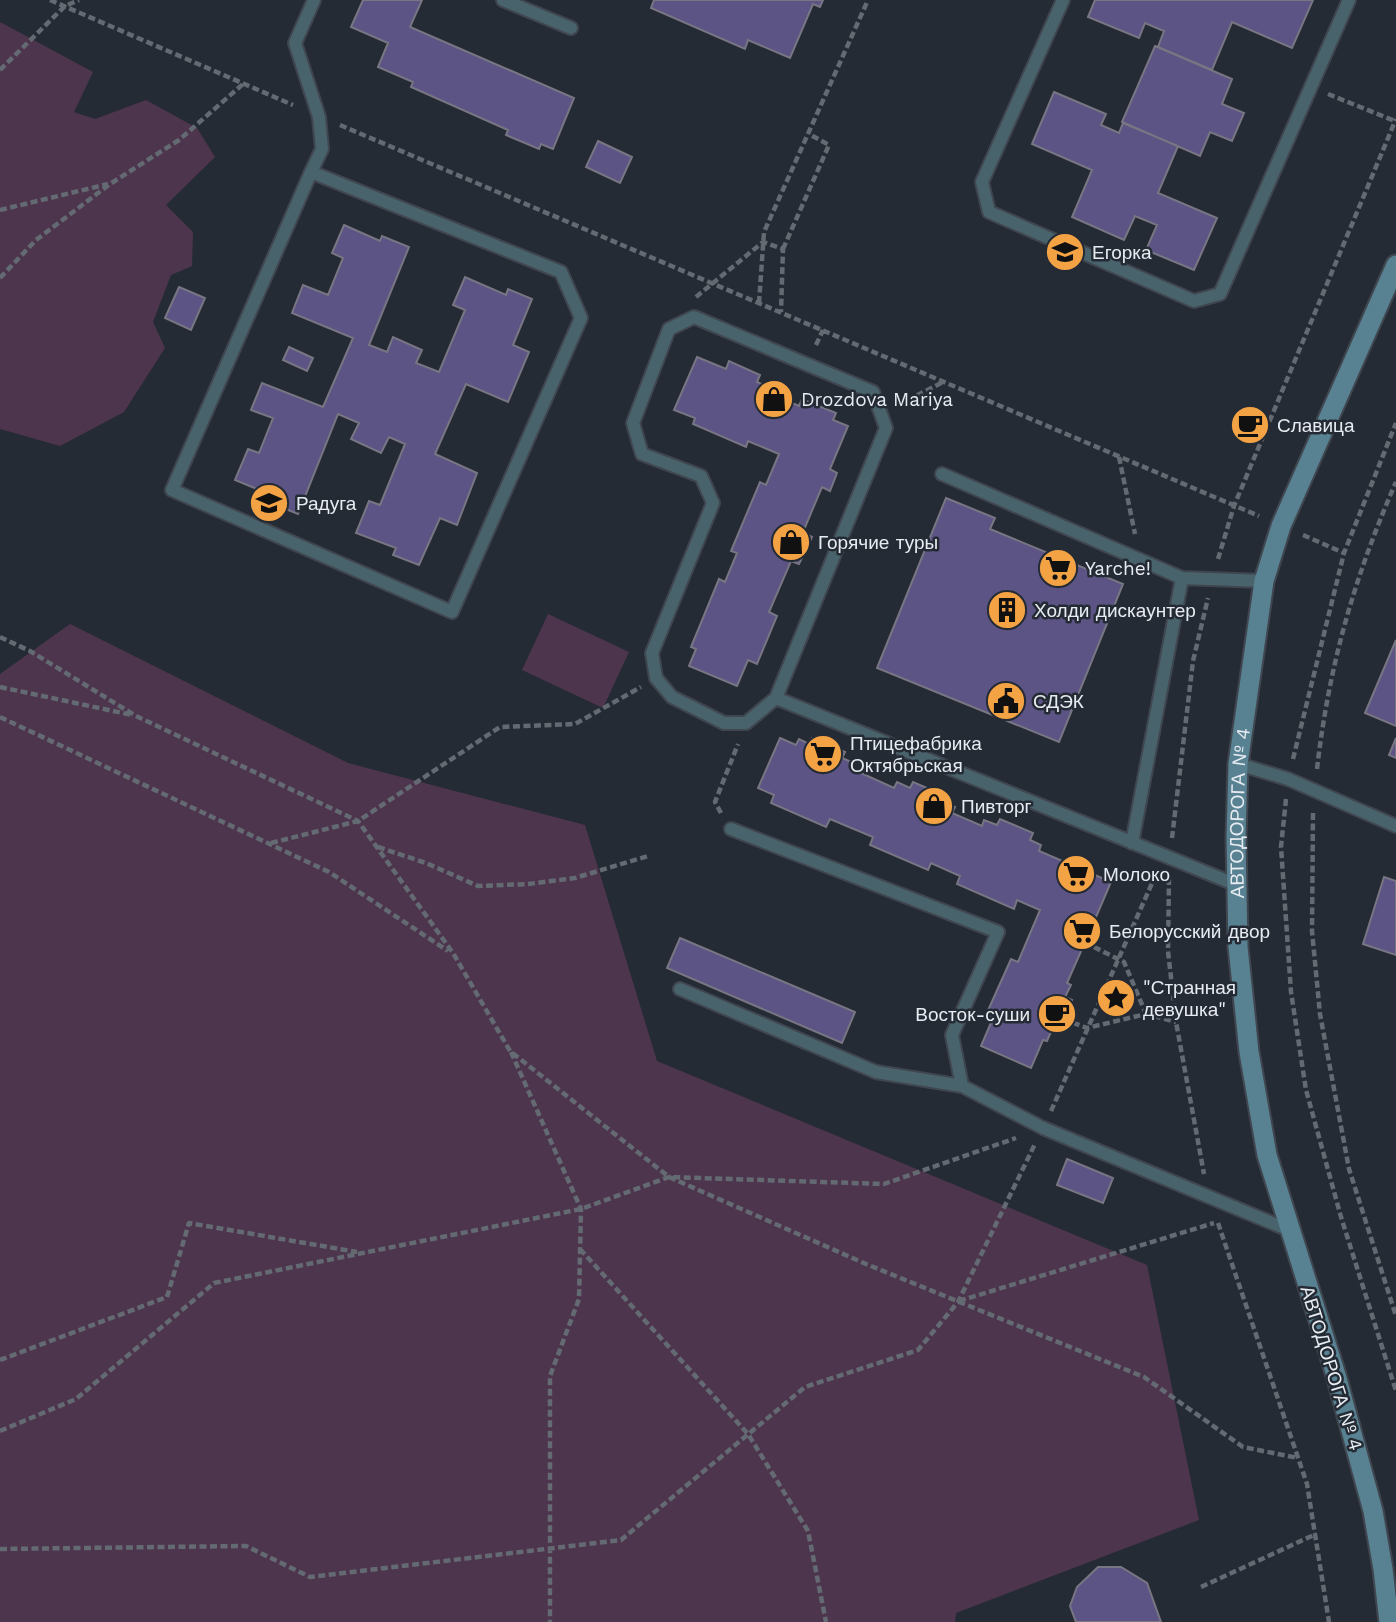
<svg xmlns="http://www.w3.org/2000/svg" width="1396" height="1622" viewBox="0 0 1396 1622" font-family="'Work Sans',sans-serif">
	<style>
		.green { fill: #4d354e }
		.building { fill: #5c5484; stroke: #787683; stroke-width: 2 }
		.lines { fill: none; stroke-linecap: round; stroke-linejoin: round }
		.service-casing { stroke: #40464f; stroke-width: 16 }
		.secondary-casing { stroke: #40464f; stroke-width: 23 }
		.path { stroke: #646a72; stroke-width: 4.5; stroke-dasharray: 7 3.5; stroke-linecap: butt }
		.service { stroke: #49636d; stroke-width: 12 }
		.secondary { stroke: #588292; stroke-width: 19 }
		.labels { text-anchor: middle; stroke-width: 5; stroke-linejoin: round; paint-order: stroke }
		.poi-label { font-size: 19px; fill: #e7ecf2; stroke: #252b34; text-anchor: start }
		.street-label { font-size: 19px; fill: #e7ecf2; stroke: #252b34 }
	</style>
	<rect width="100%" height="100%" fill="#252b34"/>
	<path class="green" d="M0,22L93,72L74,112L95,119L146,100L197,128L215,157L166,205L193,232L192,266L171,275L153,322L165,348L124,412L60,446L0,429Z
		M548,614L629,652L603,708L522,670Z
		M70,624L348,763L585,825L657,1061L1147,1265L1199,1520L956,1613L955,1622H0V674Z"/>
	<path class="building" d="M363,0H422L410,27L574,98L553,149L541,144L539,149L506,135L508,130L411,87L413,82L378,67L388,43L351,27Z
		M654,0H823L820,7L813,4L790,58L748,40L745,49L651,8Z
		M1095,0H1313L1292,48L1232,22L1212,70L1158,47L1164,31L1145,23L1139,38L1088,17Z
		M1155,46L1232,79L1222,104L1244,113L1232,141L1210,132L1200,156L1122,122Z
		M1054,92L1106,114L1101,125L1119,133L1123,123L1178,146L1158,193L1217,218L1194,270L1146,250L1157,225L1135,216L1124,240L1072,217L1092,170L1032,144Z
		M598,141L632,157L620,183L586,167Z
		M344,225L380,241L382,236L409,247L369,345L387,352L393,337L422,350L416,363L439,372L465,310L453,305L465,277L506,295L508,289L532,299L513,345L529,352L508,402L466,384L435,454L477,473L457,525L440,518L419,565L393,555L396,548L356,533L369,501L380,505L405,444L389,437L381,453L351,439L359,423L338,414L298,514L273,504L276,497L235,480L248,449L259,453L273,418L251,410L262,383L323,407L353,338L292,313L303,285L328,295L343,258L332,253Z
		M179,287L205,298L191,330L165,318Z
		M289,347L313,358L307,371L283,360Z
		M697,357L726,369L729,361L760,375L757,382L771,388L769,393L799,406L802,399L836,413L833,420L848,426L830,469L837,473L830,491L822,487L803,532L812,537L799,564L791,561L769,612L777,616L757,664L748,660L737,686L689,666L696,649L691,647L719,579L725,582L737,553L731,551L760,482L766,485L779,454L748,441L746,447L693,424L695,418L674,410Z
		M946,498L995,518L990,529L1123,584L1059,742L877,668Z
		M1396,640V726L1365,713Z
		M780,738L796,745L799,739L809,744L812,738L845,752L842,758L854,763L852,769L894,788L897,782L910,788L913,782L946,796L943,802L955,807L952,813L982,826L984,820L997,825L1000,819L1033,833L1030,840L1041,845L1039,851L1074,866L1077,859L1091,866L1088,872L1111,882L1093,924L1099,927L1092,942L1086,940L1067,983L1071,985L1065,997L1072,1000L1058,1032L1052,1029L1047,1041L1043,1040L1031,1068L981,1046L993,1018L986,1015L994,997L1011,959L1018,962L1040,910L1017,900L1014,909L957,884L960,876L931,863L928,870L870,845L873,837L830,819L826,827L771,803L774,795L758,788Z
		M1396,738V758L1389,755Z
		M1384,877L1396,881V955L1363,944Z
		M680,938L855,1012L842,1043L667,968Z
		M1067,1159L1113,1178L1103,1203L1057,1185Z
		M1098,1567H1121L1147,1583L1161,1622H1076L1070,1606L1077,1587Z"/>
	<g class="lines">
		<g class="service-casing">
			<path id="service" d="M503,0L571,28
				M1063,0L982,182L989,212L1194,301L1220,294L1349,0
				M311,172L561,272L581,318L452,612L172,490L311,172L322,149L319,117L295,43L314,0
				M942,474L1182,578
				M776,698L746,723H724L672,697L656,678L652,653L713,503L701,476L642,454L633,423L669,329L694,317L873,392L886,428L776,698L1237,885
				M1238,764L1288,779L1396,826
				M731,829L998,932L952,1035L962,1086
				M1132,843L1182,578L1264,581
				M680,989L876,1072L962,1086L1043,1128L1289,1230"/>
		</g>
		<g class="secondary-casing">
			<g id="secondary">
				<path id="s1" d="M1389,1622L1383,1569L1373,1511L1336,1375L1267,1155L1249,1052L1238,947L1236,838L1238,764L1264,581L1281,526L1396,265"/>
			</g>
		</g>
		<path class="path" d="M50,0L293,105
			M0,70L65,6L79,0
			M1328,94L1395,121
			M340,125L1259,516
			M0,210L108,184
			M783,249L829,145L809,134
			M0,278L36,240L110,184L179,140L243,84
			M696,297L763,242L783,249L781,312
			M759,303L764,232L868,0
			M816,345L823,330
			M898,405L943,382
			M1119,457L1135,534
			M1303,535L1344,553
			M1218,559L1234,506L1396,119
			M0,637L30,651L136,716L358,821L453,953L510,1051L669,1177L866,1264L1144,1377L1243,1447L1298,1458
			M0,687L132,715
			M0,717L329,872L448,951
			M1293,759L1344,553L1396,423
			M1317,769C1329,665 1354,578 1396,482
			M1286,799L1281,847L1291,992L1306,1090L1341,1217L1396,1391
			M721,813L715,802L738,744
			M1313,813L1312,931L1320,1014L1349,1169L1396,1316
			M1172,838L1193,661L1208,598
			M271,843L358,821L500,727L575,724L641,687
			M378,847L426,863L478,886L528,884L575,878L648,856
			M1169,878L1168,951L1176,1022L1204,1174
			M1094,947L1124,962L1146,1014
			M1063,1019L1087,1028L1146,1014L1176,1022
			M511,1052L581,1209L579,1299L550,1376V1622
			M1051,1111L1157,872
			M1218,1223L1307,1484L1329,1622
			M580,1249L748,1434L808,1531L826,1622
			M959,1301L1214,1223
			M0,1360L167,1297L189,1223L357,1252
			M0,1431L76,1399L214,1283L581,1209L669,1177L884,1184L1016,1138
			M0,1549L246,1546L310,1577L621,1540L805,1387L918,1350L958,1302L1035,1144
			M1201,1587L1316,1534"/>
		<use href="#service" class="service"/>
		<use href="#secondary" class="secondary"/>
	</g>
	<defs>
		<g id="school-disc" transform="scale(2.0125)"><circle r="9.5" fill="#f4a344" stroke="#252b34"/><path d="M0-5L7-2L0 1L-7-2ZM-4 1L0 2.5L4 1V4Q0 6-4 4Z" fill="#111"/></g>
		<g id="shop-disc" transform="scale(2.0125)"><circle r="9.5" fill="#f4a344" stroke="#252b34"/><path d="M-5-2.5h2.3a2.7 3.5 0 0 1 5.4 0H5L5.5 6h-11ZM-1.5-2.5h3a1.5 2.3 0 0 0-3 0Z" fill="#111"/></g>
		<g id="cafe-disc" transform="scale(2.0125)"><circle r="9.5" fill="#f4a344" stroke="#252b34"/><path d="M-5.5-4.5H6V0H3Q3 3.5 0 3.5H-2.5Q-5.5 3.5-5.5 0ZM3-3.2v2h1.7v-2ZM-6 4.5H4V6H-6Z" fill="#111"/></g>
		<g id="supermarket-disc" transform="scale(2.0125)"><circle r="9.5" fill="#f4a344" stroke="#252b34"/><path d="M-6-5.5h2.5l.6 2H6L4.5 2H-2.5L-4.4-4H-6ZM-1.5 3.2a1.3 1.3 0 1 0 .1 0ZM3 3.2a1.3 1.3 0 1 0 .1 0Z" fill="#111"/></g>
		<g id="building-disc" transform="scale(2.0125)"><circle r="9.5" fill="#f4a344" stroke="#252b34"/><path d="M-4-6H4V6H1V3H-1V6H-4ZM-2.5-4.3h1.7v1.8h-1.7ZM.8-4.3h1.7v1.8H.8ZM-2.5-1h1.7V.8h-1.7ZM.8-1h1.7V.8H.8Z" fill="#111"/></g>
		<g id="civic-disc" transform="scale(2.0125)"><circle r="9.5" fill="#f4a344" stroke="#252b34"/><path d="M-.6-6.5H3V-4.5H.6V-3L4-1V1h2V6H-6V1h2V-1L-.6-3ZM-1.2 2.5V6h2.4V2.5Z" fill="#111"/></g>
		<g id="sight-disc" transform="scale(2.0125)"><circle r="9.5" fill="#f4a344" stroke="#252b34"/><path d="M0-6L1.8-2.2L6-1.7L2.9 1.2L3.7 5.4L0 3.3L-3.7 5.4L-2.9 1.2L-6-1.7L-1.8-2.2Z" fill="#111"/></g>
	</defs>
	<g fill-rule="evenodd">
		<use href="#school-disc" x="1065" y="252"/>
		<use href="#shop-disc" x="774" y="399"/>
		<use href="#cafe-disc" x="1250" y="425"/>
		<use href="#school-disc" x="269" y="503"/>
		<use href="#shop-disc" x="791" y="542"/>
		<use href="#supermarket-disc" x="1058" y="568"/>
		<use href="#building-disc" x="1007" y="610"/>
		<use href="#civic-disc" x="1006" y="701"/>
		<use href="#supermarket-disc" x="823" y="754"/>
		<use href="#shop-disc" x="934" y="806"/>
		<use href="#supermarket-disc" x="1076" y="874"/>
		<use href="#supermarket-disc" x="1082" y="931"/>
		<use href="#sight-disc" x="1116" y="998"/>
		<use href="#cafe-disc" x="1057" y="1014"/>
	</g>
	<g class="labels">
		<g class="poi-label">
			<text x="1092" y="259">Егорка</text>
			<text x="801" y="406">Drozdova Mariya</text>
			<text x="1277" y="432">Славица</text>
			<text x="296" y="510">Радуга</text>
			<text x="818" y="549">Горячие туры</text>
			<text x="1085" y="575">Yarche!</text>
			<text x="1034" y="617">Холди дискаунтер</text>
			<text x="1033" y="708">СДЭК</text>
			<text x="850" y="750">Птицефабрика<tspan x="850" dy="22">Октябрьская</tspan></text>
			<text x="961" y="813">Пивторг</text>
			<text x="1103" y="881">Молоко</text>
			<text x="1109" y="938">Белорусский двор</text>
			<text x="1143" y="994">"Странная<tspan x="1143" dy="22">девушка"</tspan></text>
			<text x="1030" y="1021" text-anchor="end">Восток-суши</text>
		</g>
		<g class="street-label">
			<text dy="7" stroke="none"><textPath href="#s1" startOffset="828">АВТОДОРОГА № 4</textPath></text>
			<text transform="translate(1332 1368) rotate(73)" y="7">АВТОДОРОГА № 4</text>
		</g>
	</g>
</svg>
